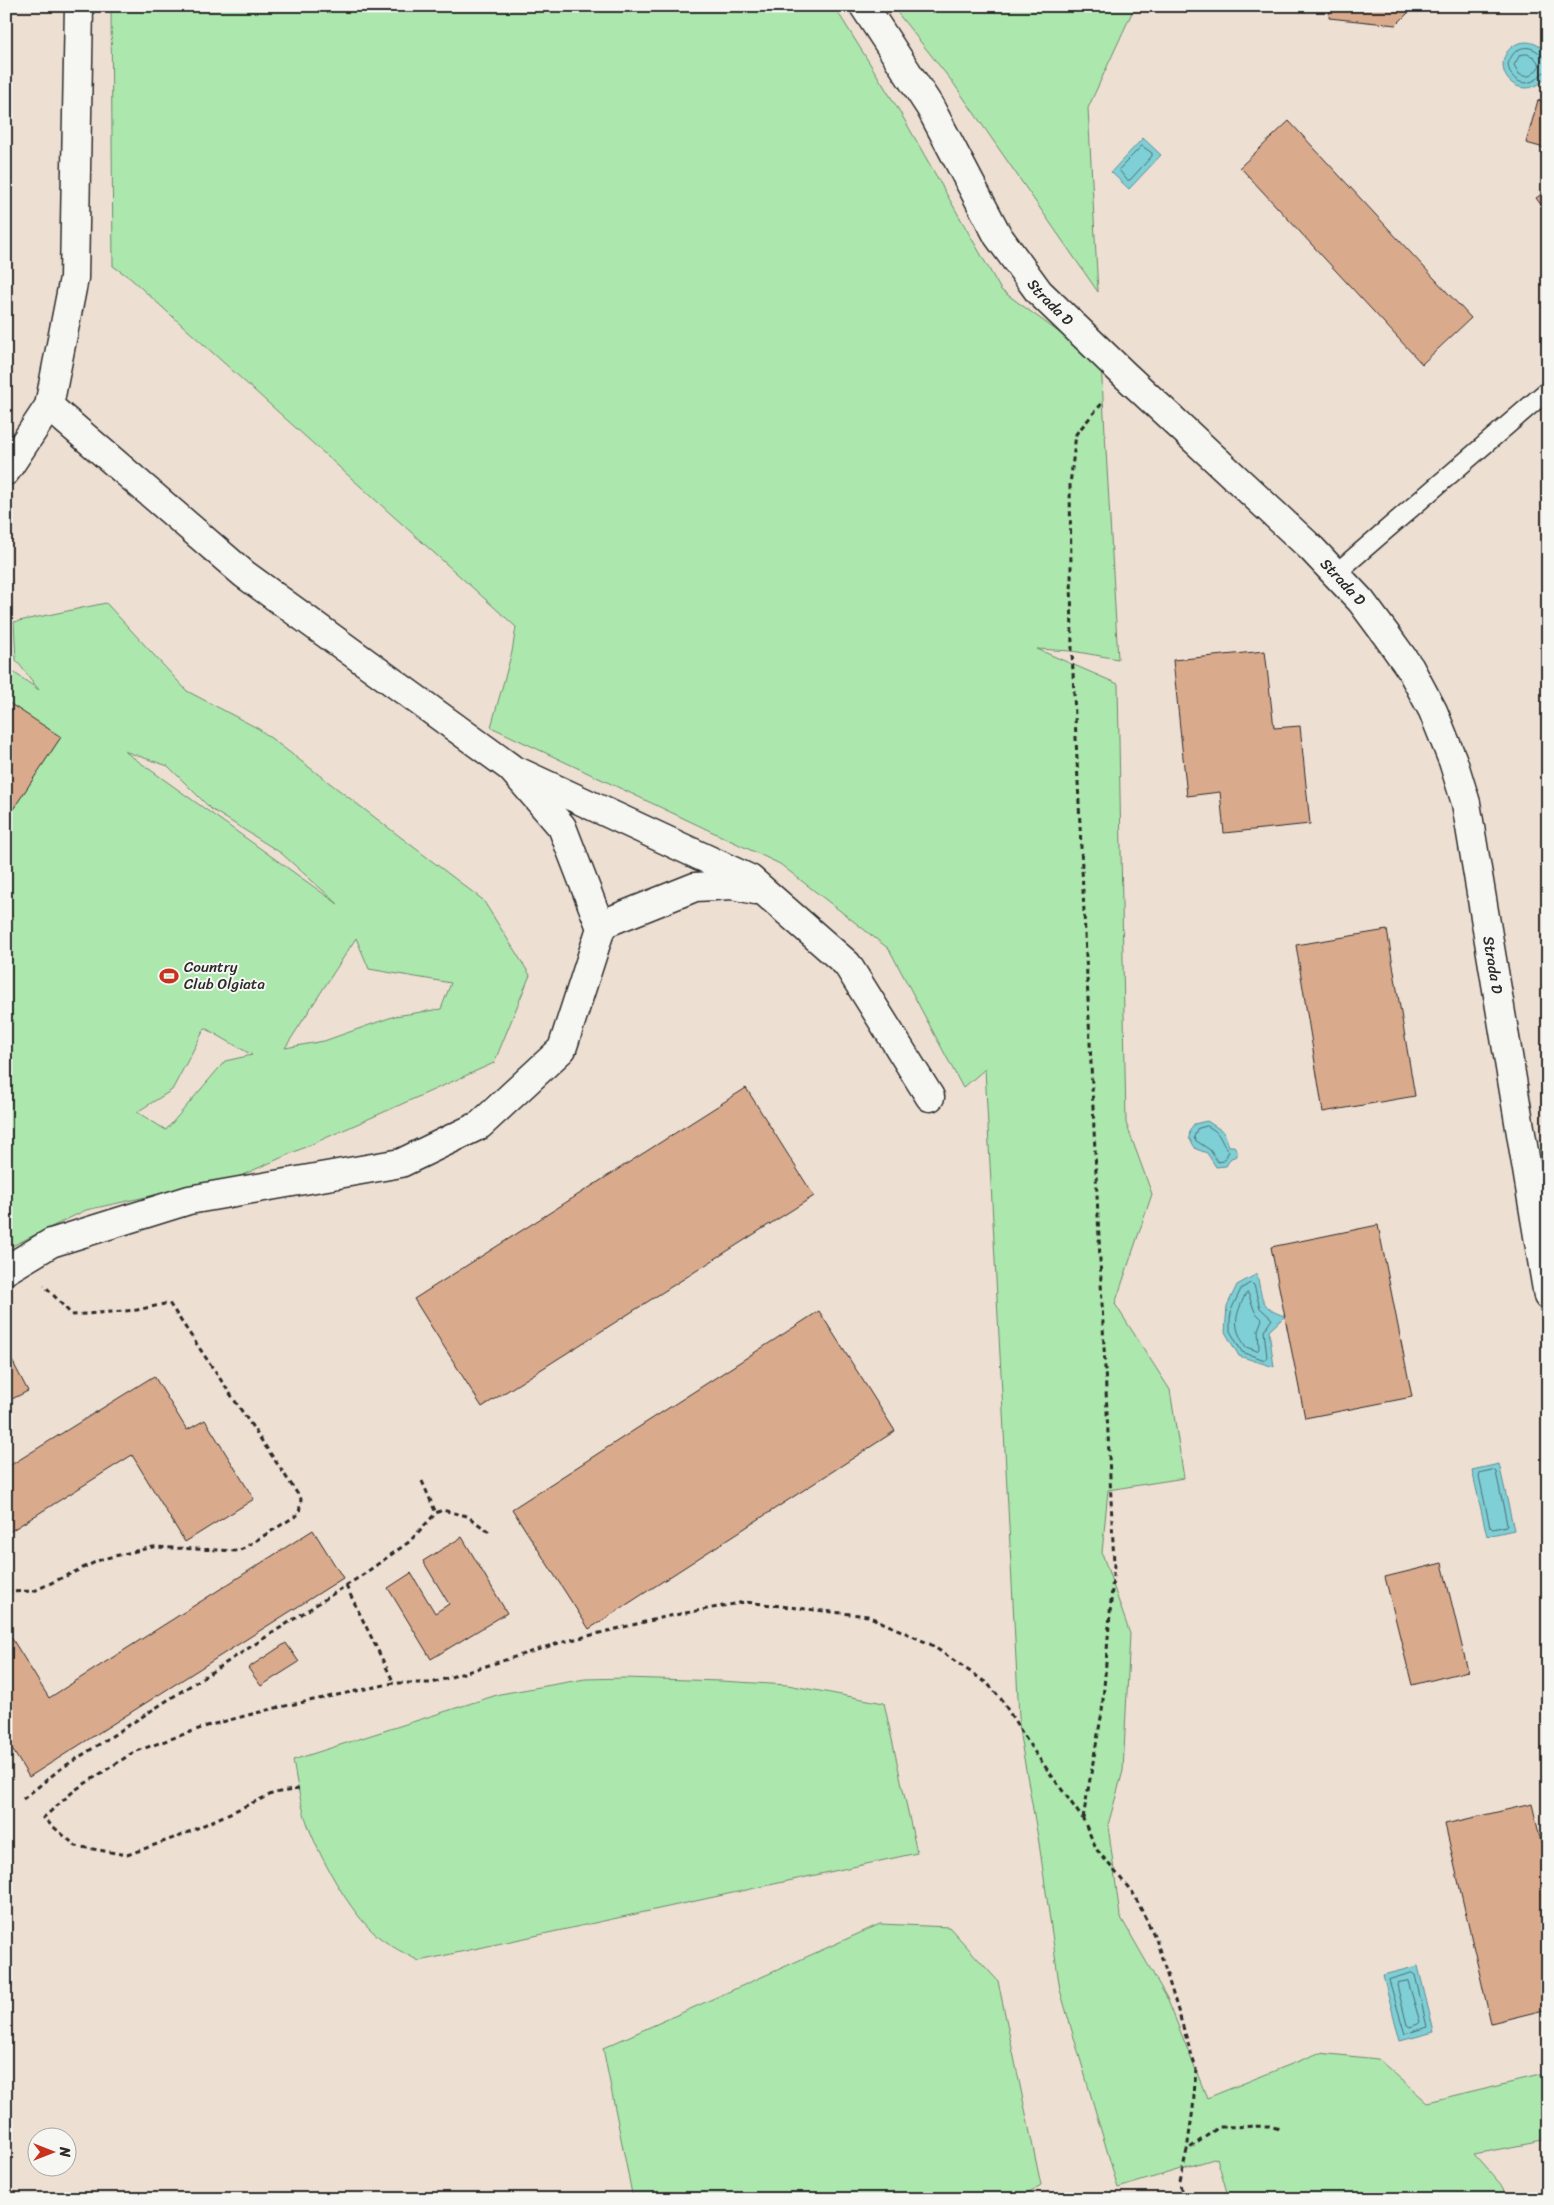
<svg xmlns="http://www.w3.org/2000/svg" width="1554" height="2205" viewBox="0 0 1554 2205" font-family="Sriracha,sans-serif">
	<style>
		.green { fill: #ace7ad; stroke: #6c896c; fill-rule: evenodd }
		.water { fill: #7ecfd6; stroke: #5d8d92 }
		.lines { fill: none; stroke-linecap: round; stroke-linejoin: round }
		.shore { stroke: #4c6d6f; stroke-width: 1 }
		.building { fill: #daaa8c; stroke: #2b2b2b }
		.lane-casing { stroke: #2b2b2b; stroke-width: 21 }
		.street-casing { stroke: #2b2b2b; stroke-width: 31 }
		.path { stroke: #2b2b2b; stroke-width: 3; stroke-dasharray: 5 4; stroke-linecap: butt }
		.lane { stroke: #f6f6f2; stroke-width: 18 }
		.street { stroke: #f6f6f2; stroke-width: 28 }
		.labels { text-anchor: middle; stroke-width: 4; stroke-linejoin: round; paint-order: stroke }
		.street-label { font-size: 15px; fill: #2b2b2b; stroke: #f6f6f2 }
		.poi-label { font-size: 15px; fill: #2b2b2b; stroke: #f6f6f2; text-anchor: start }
	</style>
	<rect width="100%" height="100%" fill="#eedfd3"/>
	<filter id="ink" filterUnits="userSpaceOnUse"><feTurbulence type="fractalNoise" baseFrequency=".02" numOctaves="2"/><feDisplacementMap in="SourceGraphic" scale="10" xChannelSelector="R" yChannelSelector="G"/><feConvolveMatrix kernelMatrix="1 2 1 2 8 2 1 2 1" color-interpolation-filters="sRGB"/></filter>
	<g filter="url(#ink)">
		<path class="green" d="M111,6H834L900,112L1001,290L1101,363L1118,659L1072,651L1037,649L1118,684L1126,1123L1152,1194L1115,1304L1170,1390L1184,1478L1108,1490L1102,1553L1130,1634L1123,1771L1108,1825L1120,1916L1167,1998L1207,2098L1319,2053L1378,2059L1427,2102L1548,2073V2140L1474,2154L1504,2188L1507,2199H1229L1217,2158L1118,2188L1060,1990L1039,1843L1020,1736L985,1069L963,1088L889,949L780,864L491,727L512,652L516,627L130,278L113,266Z
			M892,6H1135L1088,108L1098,292L954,84Z
			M106,603L187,691L259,729L483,900L530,975L494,1063L238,1177L86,1210L6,1249V667L39,690L16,660L14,622ZM124,751L168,766L211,809L281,853L338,904ZM356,938L369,969L451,983L441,1009L395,1016L324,1041L285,1048ZM205,1028L252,1055L225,1061L166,1130L137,1112L172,1090Z
			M625,1678L721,1681L788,1685L884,1703L917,1853L419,1961C402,1952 384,1943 371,1930C346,1906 313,1846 304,1813C299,1796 296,1778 293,1760L500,1694L585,1679Z
			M880,1924L949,1927L998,1981L1041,2185L1018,2199H633L603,2048Z"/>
		<path class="water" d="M1503 65a23 23 0 1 1 46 0a23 23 0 1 1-46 0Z
			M1143,138L1161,155L1129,189L1111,172Z
			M1207,1121L1224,1132L1229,1146H1234L1237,1151V1156L1231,1158L1226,1166L1216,1167L1207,1153L1196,1149L1189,1138L1190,1130L1194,1124Z
			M1257,1274C1262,1297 1260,1309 1285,1316L1269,1331L1274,1367L1239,1356L1225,1332L1227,1306L1237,1285Z
			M1499,1464L1514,1530L1487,1536L1472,1470Z
			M1418,1966L1434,2032L1400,2041L1383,1975Z"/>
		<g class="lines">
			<path class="shore" d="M1527,54L1534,57L1540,65C1535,73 1529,80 1519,74L1514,65L1520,55Z
				M1548,59C1541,58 1541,53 1535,50C1522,43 1511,52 1508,65C1510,78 1521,88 1535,80C1540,77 1541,72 1548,71
				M1142,146L1152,153V156L1130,180H1127L1119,170Z
				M1207,1126C1223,1133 1219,1142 1229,1151L1224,1161L1218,1162L1210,1150L1195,1140L1194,1137L1197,1129Z
				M1251,1283L1254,1285L1260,1308L1272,1319L1264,1331L1267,1357L1265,1360L1242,1352L1230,1331V1319L1232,1308L1241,1289Z
				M1248,1293L1255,1312L1262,1319L1258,1330L1259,1349L1257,1351L1246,1347C1232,1326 1235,1317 1245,1295Z
				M1493,1470L1496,1472L1507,1524L1506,1526L1493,1529L1490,1527L1479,1476L1480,1473Z
				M1412,1973L1415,1975L1427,2027L1405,2034L1389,1980Z
				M1408,1981L1420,2022L1418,2024L1410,2027L1407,2025L1397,1985L1398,1983Z"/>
		</g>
		<path class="building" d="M1330,6H1415L1396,25L1329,18Z
			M1538,100L1548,103V149L1526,143Z
			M1289,121L1471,318L1422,364L1240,167Z
			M1548,190V214L1536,198Z
			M1265,651L1274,728L1300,726L1310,824L1224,833L1220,792L1187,796L1173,660Z
			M6,701L61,737L6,820Z
			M1387,930L1415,1096L1323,1112L1296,945Z
			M746,1088L814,1196L482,1407L414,1299Z
			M1378,1225L1412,1397L1305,1418L1271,1247Z
			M819,1311L895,1431L589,1629L512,1509Z
			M6,1349L28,1391L6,1402Z
			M154,1376L187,1430L205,1420L254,1499L185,1542L132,1455L6,1534V1468Z
			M313,1530L343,1578L29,1777L6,1739V1629L49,1698Z
			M462,1537L507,1613L431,1659L388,1588L411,1573L435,1613L449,1604L423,1561Z
			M1442,1563L1468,1671L1412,1685L1385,1577Z
			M286,1643L299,1662L261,1686L248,1668Z
			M1532,1804L1548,1872V2009L1491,2023L1445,1824Z"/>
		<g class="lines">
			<g class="lane-casing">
				<path id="lane" d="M1335,574L1548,390"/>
			</g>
			<g class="street-casing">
				<g id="street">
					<path id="s1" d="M864,6L930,107L998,236L1039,292L1125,375L1312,549L1361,601L1387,636L1410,668L1433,711L1453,761L1466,803L1548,1296"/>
					<path d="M6,471L49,406L74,278L79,6"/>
					<path d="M519,772L750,879L847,964L930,1097"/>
					<path d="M600,925L695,887L733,885L755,890"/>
					<path d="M6,1270L51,1243L189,1200L401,1163L480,1125L562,1049L601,928L562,827L511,768L244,574L49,406"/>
				</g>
			</g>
			<path class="path" d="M422,1481L436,1513
				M346,1586L394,1683
				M6,1592L34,1591L102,1559L153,1547L239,1551L299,1514L301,1499L169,1303L137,1310L72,1315L44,1285
				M299,1789L274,1793L182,1835L127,1855L76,1846L43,1818L75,1790L134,1752L207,1726L271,1709L394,1683H432L559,1643L669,1616L745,1602L868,1616L930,1644L988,1684L1001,1699L1031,1747L1083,1819L1097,1850L1133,1893L1156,1939L1196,2069L1193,2109L1187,2150
				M23,1799L59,1770L361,1576L409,1542L436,1513L442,1510L467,1516L492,1534
				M1083,1818L1102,1712L1114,1564L1072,651L1070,485L1076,434L1104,401
				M1182,2199L1180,2181L1187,2150L1219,2127L1269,2126L1280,2129"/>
			<use href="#lane" class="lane"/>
			<use href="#street" class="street"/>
		</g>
	</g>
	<defs>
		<g id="stadium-bare" transform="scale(1.5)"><path d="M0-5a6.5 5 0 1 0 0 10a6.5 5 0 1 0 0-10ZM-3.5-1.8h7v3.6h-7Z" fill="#c8321e" stroke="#f6f6f2" stroke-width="2.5" paint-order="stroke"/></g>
	</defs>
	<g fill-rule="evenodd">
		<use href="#stadium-bare" x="169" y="976"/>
	</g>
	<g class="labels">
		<g class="street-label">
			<text dy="5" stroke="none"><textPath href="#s1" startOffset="351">Strada D</textPath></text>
			<text dy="5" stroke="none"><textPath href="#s1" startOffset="756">Strada D</textPath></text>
			<text dy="5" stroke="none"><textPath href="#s1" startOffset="1176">Strada D</textPath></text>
		</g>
		<g class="poi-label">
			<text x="184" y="972">Country<tspan x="184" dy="17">Club Olgiata</tspan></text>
		</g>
	</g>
	<rect width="1554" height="2205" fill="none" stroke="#f6f6f2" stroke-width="25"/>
	<rect x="12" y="12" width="1529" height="2180" fill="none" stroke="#2b2b2b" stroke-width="2" filter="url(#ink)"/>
	<g transform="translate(52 2152) rotate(90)"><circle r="24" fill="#f6f6f2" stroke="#a5a5a2"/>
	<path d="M0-4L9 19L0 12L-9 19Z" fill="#c8321e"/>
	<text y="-8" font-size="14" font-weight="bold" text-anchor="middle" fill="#2b2b2b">N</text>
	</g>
</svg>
